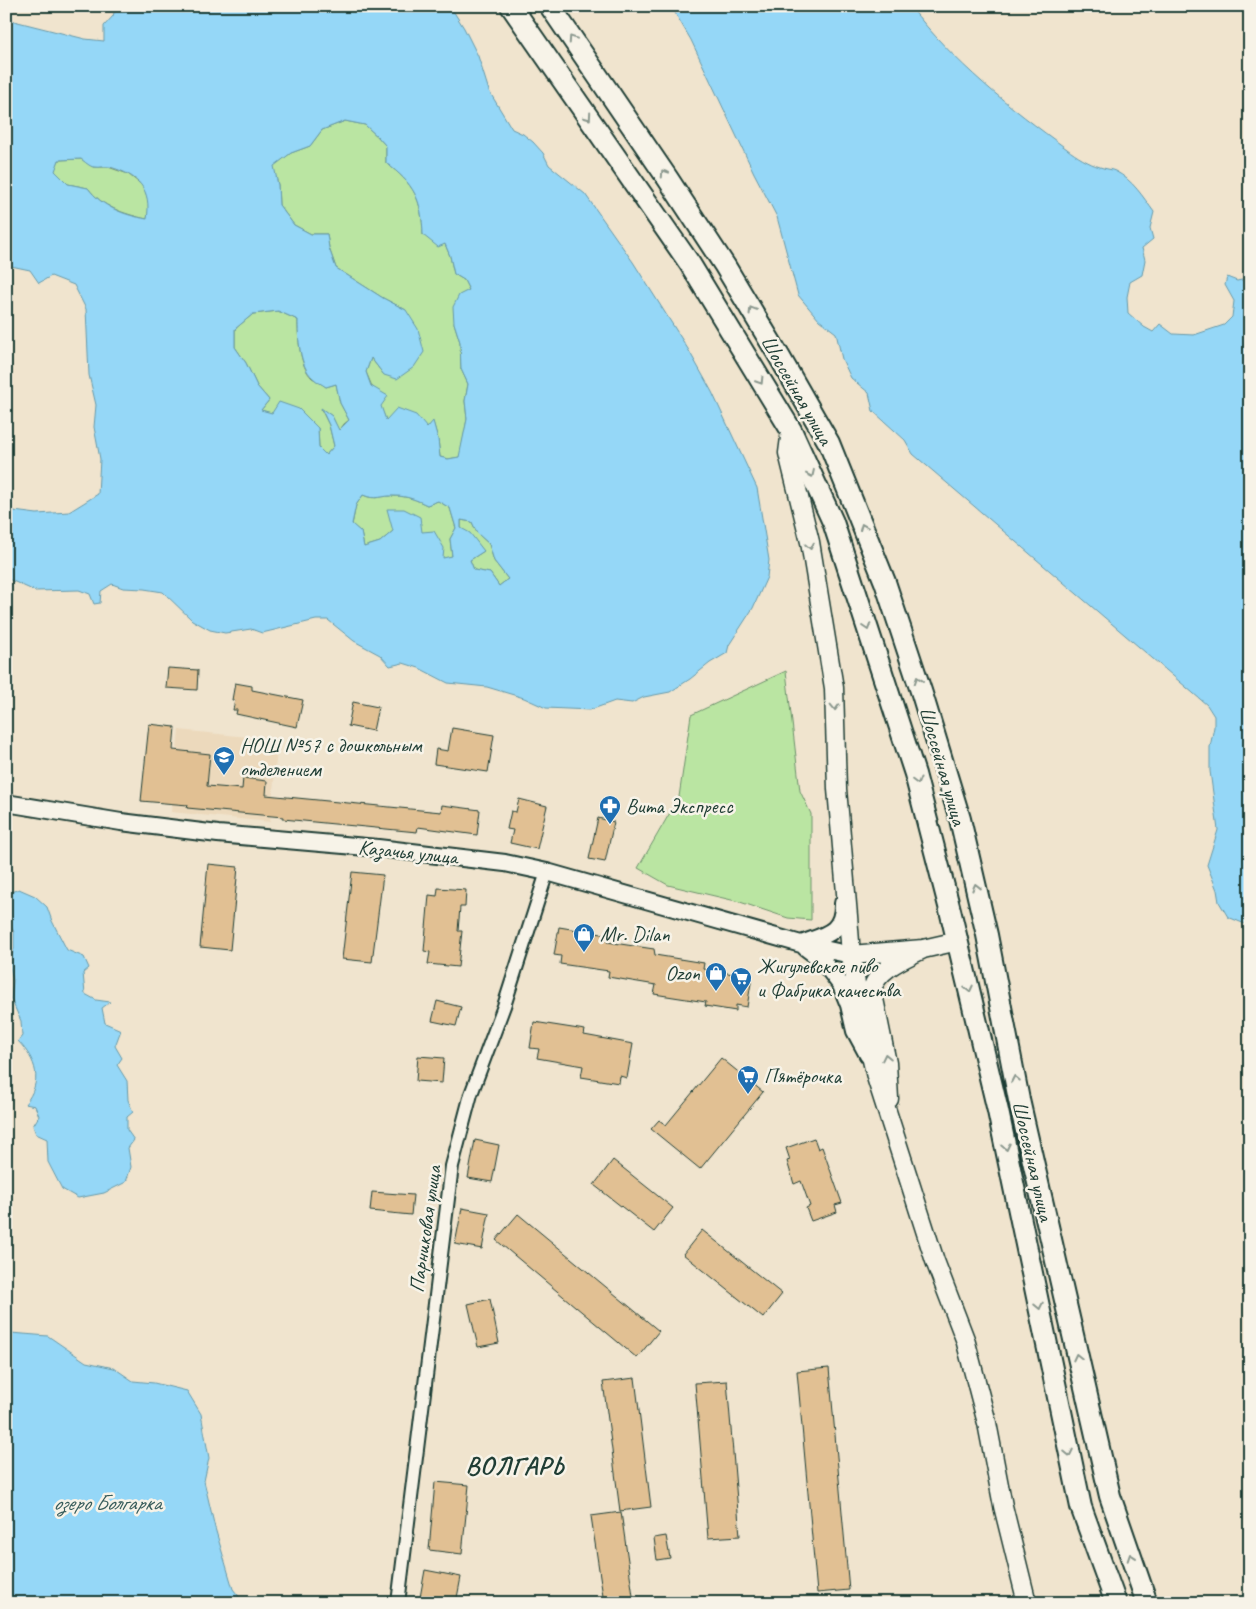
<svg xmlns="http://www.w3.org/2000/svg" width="1256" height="1609" viewBox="0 0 1256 1609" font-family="Caveat,sans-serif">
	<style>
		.built { fill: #ecd9bc }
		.green { fill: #bae5a2; stroke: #6c916b }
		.water { fill: #95d7f7; stroke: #6699a9; fill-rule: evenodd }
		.building { fill: #e1c093; stroke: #1f3d34 }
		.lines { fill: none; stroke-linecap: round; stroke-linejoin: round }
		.minor-casing { stroke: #1f3d34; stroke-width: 16 }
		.tertiary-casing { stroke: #1f3d34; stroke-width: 20 }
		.secondary-casing { stroke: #1f3d34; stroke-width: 21 }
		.primary-casing { stroke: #1f3d34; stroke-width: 24 }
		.minor { stroke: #f7f3e8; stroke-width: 12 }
		.tertiary { stroke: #f7f3e8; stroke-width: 16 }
		.secondary { stroke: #f7f3e8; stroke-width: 18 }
		.primary { stroke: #f7f3e8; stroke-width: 20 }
		.oneway { stroke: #8b988e }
		.labels { text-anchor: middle; stroke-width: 5; stroke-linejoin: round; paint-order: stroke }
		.street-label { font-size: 21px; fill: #1f3d34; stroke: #f7f3e8 }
		.poi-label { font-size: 21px; fill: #1f3d34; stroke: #f7f3e8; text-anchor: start }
		.water-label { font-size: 22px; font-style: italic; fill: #375c5b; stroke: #f7f3e8 }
		.district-label { font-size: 26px; font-weight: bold; letter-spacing: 1px; fill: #1f3d34; stroke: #f7f3e8 }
	</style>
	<rect width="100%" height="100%" fill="#f0e4ce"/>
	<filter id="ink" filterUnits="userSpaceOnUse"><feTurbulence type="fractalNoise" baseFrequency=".02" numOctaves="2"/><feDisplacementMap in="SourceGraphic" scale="10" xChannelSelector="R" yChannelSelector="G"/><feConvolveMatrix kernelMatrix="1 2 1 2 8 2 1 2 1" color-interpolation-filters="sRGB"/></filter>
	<g filter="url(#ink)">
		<path class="built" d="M179,730L278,740L270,822L171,812Z"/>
		<path class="green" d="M345,121L365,125L378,137L386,146V163C414,184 422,199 423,235L445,244L450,256L454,274L464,280L469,290L454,323L460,342L461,369L468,384L465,401L467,419L460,457L448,459L440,457L438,439L433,422L427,428L386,420L366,372L371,358L384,375L406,310L383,298L336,268L329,248L327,234H311L294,225L279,205L278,185L273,166L291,153L310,146L322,130Z
			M81,159L93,167H108L128,174L143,186L150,204L147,219C124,214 102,207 88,188L68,184L54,171L59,160Z
			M278,311L298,320C298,337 299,366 312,378C317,381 322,384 326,387L336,384L340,403L349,420L344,424L339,431L332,416L321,409L329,425L334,446L326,455L319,448L318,428L261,410L269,400L257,386L246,363L235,347V329L253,314Z
			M363,495C376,501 382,495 395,496C407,496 417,500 427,505L438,501L450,508L456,528L450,539L452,556L443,559L422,532L393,531L380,542L364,547L361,532L352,525L356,505Z
			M461,520L472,522L477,533L489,544L494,561L508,579L499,586L490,573L474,570L470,560L484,551L461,528Z
			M786,671L800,791L811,814V920L788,918L740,902L668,885L638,868L679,797L691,715Z"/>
		<path class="water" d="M116,6H450L464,28L478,56L489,91L512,129L523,134L533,142L543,153L549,165L585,194L633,262L688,349L712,392L757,488L769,560L767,577L753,608L729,645L727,653L710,663L690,679L670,692L644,697L632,703L615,701L590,710L546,708L524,698L487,687L448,683L419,668L403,663L390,666L380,655L354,641L328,620H316L262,633L251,629L225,633L210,630L192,620L163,592L144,589L123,588L112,584L101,591L100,603L94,604L90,594L79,590L35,591L6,578V510L37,514L69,512L98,494L100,459L94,427L96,405L89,375L86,309L74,285L51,276L39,283L30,270L11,266L6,258V19L85,39L104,41V26L113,16ZM345,121L365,125L378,137L386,146V163C414,184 422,199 423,235L438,247L445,244L450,256L454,274L464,280L469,290L459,295L453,307L454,323L460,342L461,369L468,384L465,401L467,419L459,457L448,459L440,457L438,439L433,421L427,428L416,415L397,408L386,420L381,406L388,396L371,386L366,372L371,358L384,375L397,379L414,367L424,352L418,329L406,310L383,298L336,268L329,248L327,234H311L294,225L279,205L278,185L274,166L291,153L310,146L322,130ZM81,159C84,161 90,167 94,167C99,168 105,166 110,167C138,175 152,189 147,219C124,215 102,207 88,188L68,184L55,171L59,160ZM278,311L298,320C298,337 299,366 313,378C317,382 322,384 326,387L336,384L340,403L349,420L339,430L332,416L321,408L329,425L334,446L326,455L319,448L318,428L299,409L279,402L272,413L261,410L269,400L257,386L246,363L235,347V329L253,314ZM363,495C377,501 382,495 395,496C407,496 417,500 427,505L438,501L450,508L456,528L450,539L452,556L443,558L444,548L434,531L422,532L420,517L404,509H387L393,531L380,542L364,547L361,532L352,524L356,505ZM461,520L472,522L477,533L489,544L494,561L508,579L499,586L490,573L474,570L470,560L484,551L470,533L461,528Z
			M671,6H910C954,63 1009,107 1067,149C1076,156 1089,164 1100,167C1105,169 1111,169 1115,171C1133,180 1143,197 1154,212L1150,228L1153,239L1142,248L1145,260L1142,275L1130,282L1127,297L1128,313L1144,327L1153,332L1160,324L1173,334L1194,335L1224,325L1232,317L1234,301L1225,285L1227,277L1237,281L1246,279V272L1250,273V926L1228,917L1219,902L1217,890L1207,865L1218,830L1210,771V747L1214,727V716L1207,705L913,454L905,440L873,411L869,393L851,378L842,359L836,333L819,320L798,295L777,217L754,173L691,40Z
			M19,889L35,896L47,907L52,921L67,950L84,957L89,968L83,973L85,994L96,1000L110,1002L102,1008L105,1023L121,1030L115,1046L122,1058L117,1065L127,1081L128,1100L133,1112L127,1117V1130L134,1140L128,1148L131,1167L126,1182L104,1193L78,1198L62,1189L48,1162L47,1139L36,1134L33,1126L39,1116L35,1106L25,1104C43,1081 37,1061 18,1041L22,1036L21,1021L11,999L13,981L9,962L14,949V932L7,920L6,913V900L11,892Z
			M11,1333L48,1336L86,1362L114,1368L133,1381L154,1383L187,1391L201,1414L209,1458L204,1481L215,1528L233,1589L244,1603H6V1336Z"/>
		<path class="building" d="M168,668L198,670L197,690L166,688Z
			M235,683L252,686V690L303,700L297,727L236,714L237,710H233L235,700H232Z
			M353,702L378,707L373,731L348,726Z
			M149,724L175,727L173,750L210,754L207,786L242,789L243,778L267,781L266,795L441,812L442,805L480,810L477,835L418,827L417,832L283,819V817L187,808L188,805L141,801Z
			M452,728L494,735L488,772L434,764L436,749L448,751Z
			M519,799L547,806L537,849L510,843L513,830L507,829L511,811L516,812Z
			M598,818L614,822L605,862L589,859Z
			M208,864L238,867L230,950L200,947Z
			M352,872L383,875L372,962L342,959Z
			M438,888L466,890L465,907H460L458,931H462L458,967L428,964L430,952L424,951L429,895L437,896Z
			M559,927L608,935L607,942L654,949L655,955L704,963L703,969L752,977L747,1007L736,1005V1011L705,1006L706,1002L654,994L656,985L608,977L609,971L560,964L561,956L554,955Z
			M437,1001L461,1007L456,1026L432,1021Z
			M534,1022L585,1030L584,1035L633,1044L627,1078L620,1076L619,1083L581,1077L583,1066L537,1058L539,1049L530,1048Z
			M418,1056L444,1058L442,1083L416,1081Z
			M721,1058L763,1092L700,1169L651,1129L659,1120L666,1125Z
			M814,1138L818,1149L822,1147L842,1203L835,1205L837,1212L811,1221L806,1208L810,1206L801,1181L794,1184L787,1161L790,1160L786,1148Z
			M475,1140L499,1145L492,1182L468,1178Z
			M613,1160L673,1208L654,1232L594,1185Z
			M372,1192L413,1195L411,1215L370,1211Z
			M462,1208L489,1213L482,1249L455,1244Z
			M518,1214L659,1331L637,1358L496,1240Z
			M702,1230L782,1294L763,1318L683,1254Z
			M490,1299L499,1343L478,1347L468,1304Z
			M829,1368L849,1590L817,1593L797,1371Z
			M635,1378L651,1507L620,1511L603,1382Z
			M727,1381L740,1536L708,1538L695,1383Z
			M435,1482L469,1485L462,1554L429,1550Z
			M621,1512L634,1603H604L591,1516Z
			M666,1536L670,1558L657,1560L654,1538Z
			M425,1570L461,1577L456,1603H419Z"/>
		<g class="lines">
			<g class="minor-casing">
				<path id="minor" d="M398,1603L452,1166L471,1094L504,1006L547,872"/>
			</g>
			<g class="tertiary-casing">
				<path id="tertiary" d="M6,803L121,822L218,834L378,848L505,863L547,872L801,944L851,955
					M801,944C825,935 844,933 843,903
					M805,947L821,959L841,985L849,1005L855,1031L868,1055"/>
			</g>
			<g class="secondary-casing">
				<path id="secondary" d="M791,430L788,453L810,542L834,688L837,789L848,916L851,955L862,1018L876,1077L935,1261L965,1339L987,1423L1003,1506L1027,1603
					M851,955L923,949L958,941
					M889,1099L887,1063L872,989C878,968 906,958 923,949"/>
			</g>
			<g class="primary-casing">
				<path id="primary" d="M511,6L690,264L791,430L833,522L915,774L950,910L998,1111L1081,1507L1116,1603
					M550,6L668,179L725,266L779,356L829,443L885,582L922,694L960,819L987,935L1019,1100L1110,1496L1147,1603"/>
			</g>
			<use href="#minor" class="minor"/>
			<use href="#tertiary" class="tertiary"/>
			<use href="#secondary" class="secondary"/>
			<use href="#primary" class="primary"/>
		</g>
		<defs><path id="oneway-chevron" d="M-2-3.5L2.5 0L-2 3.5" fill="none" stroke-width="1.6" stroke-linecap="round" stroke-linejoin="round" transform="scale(1.25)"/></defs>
		<g class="oneway">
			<use href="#oneway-chevron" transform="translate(572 39) rotate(-124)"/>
			<use href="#oneway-chevron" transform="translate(588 117) rotate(55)"/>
			<use href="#oneway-chevron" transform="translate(664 173) rotate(-124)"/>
			<use href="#oneway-chevron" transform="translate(752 310) rotate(-121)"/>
			<use href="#oneway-chevron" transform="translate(760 381) rotate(58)"/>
			<use href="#oneway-chevron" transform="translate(811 474) rotate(65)"/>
			<use href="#oneway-chevron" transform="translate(863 527) rotate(-112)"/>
			<use href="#oneway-chevron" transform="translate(810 546) rotate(79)"/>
			<use href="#oneway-chevron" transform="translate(867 627) rotate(72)"/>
			<use href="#oneway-chevron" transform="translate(918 680) rotate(-109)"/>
			<use href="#oneway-chevron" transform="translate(835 707) rotate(88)"/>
			<use href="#oneway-chevron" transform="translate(917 781) rotate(75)"/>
			<use href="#oneway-chevron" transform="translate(976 887) rotate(-104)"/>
			<use href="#oneway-chevron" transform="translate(969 989) rotate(77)"/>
			<use href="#oneway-chevron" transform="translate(886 1057) rotate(-102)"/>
			<use href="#oneway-chevron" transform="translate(1015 1079) rotate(-101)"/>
			<use href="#oneway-chevron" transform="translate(1006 1147) rotate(78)"/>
			<use href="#oneway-chevron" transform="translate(1039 1306) rotate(78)"/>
			<use href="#oneway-chevron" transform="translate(1077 1357) rotate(-103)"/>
			<use href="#oneway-chevron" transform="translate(1069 1453) rotate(78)"/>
			<use href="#oneway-chevron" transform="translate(1131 1557) rotate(-109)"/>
		</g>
	</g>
	<defs>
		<g id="school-pin" transform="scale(1.125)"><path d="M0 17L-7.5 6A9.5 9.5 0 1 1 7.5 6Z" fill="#1f6fb2" stroke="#f7f3e8"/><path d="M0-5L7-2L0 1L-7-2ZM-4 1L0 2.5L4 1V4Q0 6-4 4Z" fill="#fff"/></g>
		<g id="pharmacy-pin" transform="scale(1.125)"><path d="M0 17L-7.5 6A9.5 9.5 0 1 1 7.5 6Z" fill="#1f6fb2" stroke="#f7f3e8"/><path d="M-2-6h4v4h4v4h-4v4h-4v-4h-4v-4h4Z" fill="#fff"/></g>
		<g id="shop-pin" transform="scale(1.125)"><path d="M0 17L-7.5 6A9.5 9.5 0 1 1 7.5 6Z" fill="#1f6fb2" stroke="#f7f3e8"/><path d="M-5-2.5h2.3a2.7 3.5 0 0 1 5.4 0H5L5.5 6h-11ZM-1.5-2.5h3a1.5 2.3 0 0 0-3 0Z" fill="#fff"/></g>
		<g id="supermarket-pin" transform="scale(1.125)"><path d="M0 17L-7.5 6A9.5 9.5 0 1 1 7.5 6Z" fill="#1f6fb2" stroke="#f7f3e8"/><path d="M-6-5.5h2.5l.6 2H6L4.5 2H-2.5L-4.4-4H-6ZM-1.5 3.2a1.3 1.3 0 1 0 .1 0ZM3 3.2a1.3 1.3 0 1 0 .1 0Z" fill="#fff"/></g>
	</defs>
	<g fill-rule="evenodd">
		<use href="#school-pin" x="224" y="757"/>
		<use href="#pharmacy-pin" x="610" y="806"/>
		<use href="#shop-pin" x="584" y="934"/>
		<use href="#shop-pin" x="716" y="973"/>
		<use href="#supermarket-pin" x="741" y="978"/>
		<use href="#supermarket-pin" x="748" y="1076"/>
	</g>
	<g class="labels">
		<g class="street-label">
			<text transform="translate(797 390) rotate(60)" y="7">Шоссейная улица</text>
			<text transform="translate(943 766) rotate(74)" y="7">Шоссейная улица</text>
			<text transform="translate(408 852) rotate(6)" y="7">Казачья улица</text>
			<text transform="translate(1033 1161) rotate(77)" y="7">Шоссейная улица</text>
			<text transform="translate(425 1229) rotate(-82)" y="7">Парниковая улица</text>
		</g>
		<g class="poi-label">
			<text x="240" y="752">НОШ №57 с дошкольным<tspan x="240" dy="24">отделением</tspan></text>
			<text x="626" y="813">Вита Экспресс</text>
			<text x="600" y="941">Mr. Dilan</text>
			<text x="757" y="973">Жигулевское пиво<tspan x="757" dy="24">и Фабрика качества</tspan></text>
			<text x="700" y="980" text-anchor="end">Ozon</text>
			<text x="764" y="1083">Пятёрочка</text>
		</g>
		<g class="water-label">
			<text x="107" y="1510">озеро Болгарка</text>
		</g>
		<g class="district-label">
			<text x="515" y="1474">ВОЛГАРЬ</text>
		</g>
	</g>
	<rect width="1256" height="1609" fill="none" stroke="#f7f3e8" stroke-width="25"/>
	<rect x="12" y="12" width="1231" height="1584" fill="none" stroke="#1f3d34" stroke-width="2" filter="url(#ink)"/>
</svg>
